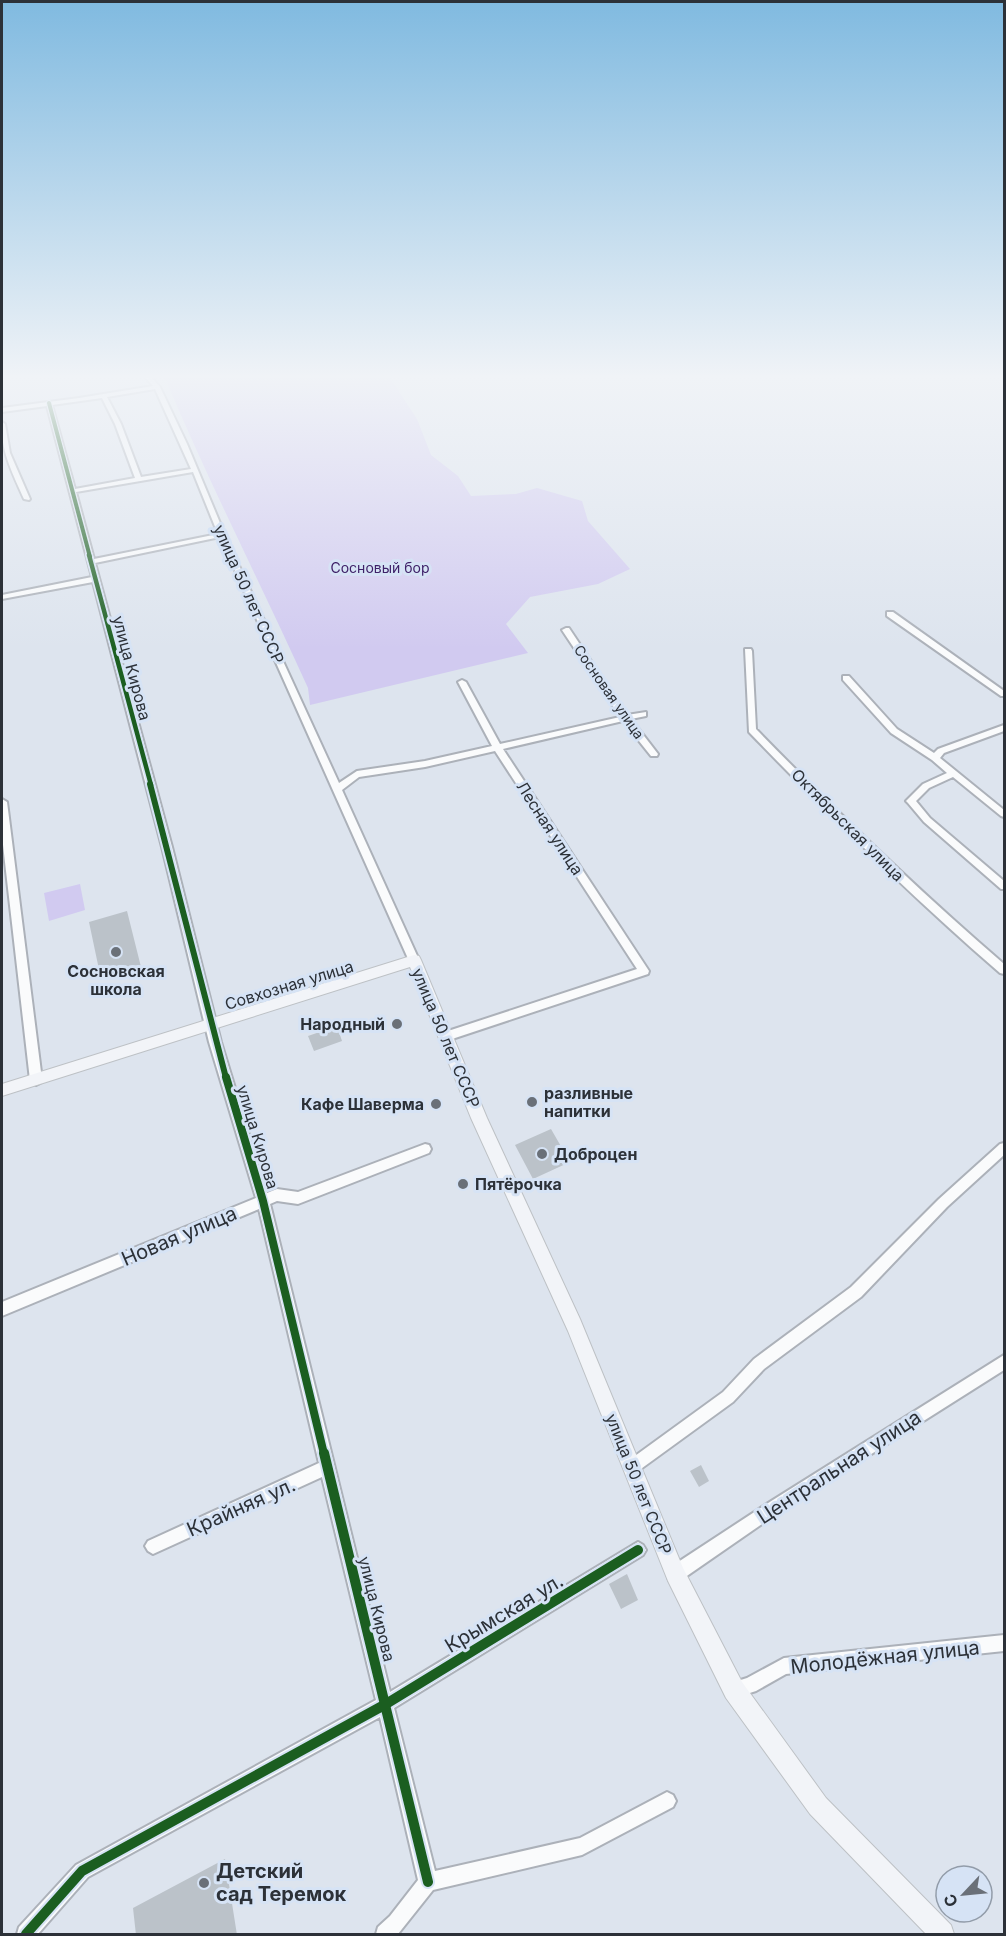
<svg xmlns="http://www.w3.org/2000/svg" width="1006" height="1936" viewBox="0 0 1006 1936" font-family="Inter,sans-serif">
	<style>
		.green { fill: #d1caf0 }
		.building { fill: #bbc2c9 }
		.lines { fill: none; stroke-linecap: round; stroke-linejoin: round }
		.minor-casing { stroke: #acb1b9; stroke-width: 4 }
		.major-casing { stroke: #bdc1c5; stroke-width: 2 }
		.minor { fill: #fafbfc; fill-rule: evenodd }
		.major { fill: #f2f4f8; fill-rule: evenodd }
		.cycleway-far4-casing { stroke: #d6e3f5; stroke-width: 6 }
		.cycleway-far3-casing { stroke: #d6e3f5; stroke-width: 8 }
		.cycleway-far2-casing { stroke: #d6e3f5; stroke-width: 10 }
		.cycleway-far1-casing { stroke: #d6e3f5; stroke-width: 11 }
		.cycleway-casing { stroke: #d6e3f5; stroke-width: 14 }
		.cycleway-far4 { stroke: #1b5e20; stroke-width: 4 }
		.cycleway-far3 { stroke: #1b5e20; stroke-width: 4.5 }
		.cycleway-far2 { stroke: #1b5e20; stroke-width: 6 }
		.cycleway-far1 { stroke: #1b5e20; stroke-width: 8 }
		.cycleway { stroke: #1b5e20; stroke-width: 10 }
		.poi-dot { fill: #6a7078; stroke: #d6e3f5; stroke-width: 2 }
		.labels { text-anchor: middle; stroke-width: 6; stroke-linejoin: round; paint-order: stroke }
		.far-park-label { font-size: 14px; fill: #3e2168; stroke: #d6e3f5 }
		.far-street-label { font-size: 14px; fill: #2c3138; stroke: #d6e3f5 }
		.street-label { font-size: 16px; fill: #2c3138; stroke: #d6e3f5 }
		.poi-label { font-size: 16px; font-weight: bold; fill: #2c3138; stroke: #d6e3f5; text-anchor: start }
		.near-street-label { font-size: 20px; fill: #2c3138; stroke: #d6e3f5 }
		.near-poi-label { font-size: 20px; font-weight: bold; fill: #2c3138; stroke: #d6e3f5; text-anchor: start }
	</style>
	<rect width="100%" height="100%" fill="#dde4ee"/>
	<path class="green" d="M165,378H390L417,419L431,455L458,476L471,496L516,494L537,488L582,501L588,521L630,569L598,584L530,597L506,624L528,653L310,705L308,688C261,584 209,483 165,378Z
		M80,884L85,910L49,921L44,893Z"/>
	<path class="building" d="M127,911L141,967L101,979L89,922Z
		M337,1026L342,1041L314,1051L308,1036Z
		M551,1129L570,1162L533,1179L515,1145Z
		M701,1465L709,1481L699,1487L690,1471Z
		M627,1574L638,1600L621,1609L609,1584Z
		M225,1859L237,1935H136L133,1908Z"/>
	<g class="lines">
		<g class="minor-casing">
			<path id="minor" d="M146,378H152L160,387L187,444L225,535L339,783L357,771L425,761L492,746L458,682L462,680L466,682L500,744L620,717L562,630L566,628H569L627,715L646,712V716L631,719L658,754L657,756H651L623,721L503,749L649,971L648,974L446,1041L442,1039L440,1036L442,1033L637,969L495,751L425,767L359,777L342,790L419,960L418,963H410L220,537L95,563L172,847L221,1042L267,1193L277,1189L298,1192L425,1144L429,1145L431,1149L429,1153L298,1204L277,1201L270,1204L390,1692L633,1545L638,1542L643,1545L646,1550L643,1555L394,1708L435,1871L580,1838L667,1792L673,1795L676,1801L673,1807L582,1855L433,1890L398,1934H376L378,1927L390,1916L418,1880L380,1717L88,1877L38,1934H17L19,1927L76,1865L376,1700L322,1477L153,1554L148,1551L145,1546L148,1541L319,1463L259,1209L2,1316V1302L256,1198L209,1042L162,847L93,582L2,599V595L92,577L47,406L2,412V408L79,398L153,386ZM155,389L191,469L141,477L121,424L107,397ZM102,398L115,424L135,478L75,489L52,405ZM193,472L218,534L94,559L76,492Z
				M2,422L5,424L10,453L30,499L29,500L24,499C13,474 0,450 2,422Z
				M887,612H893L1004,691V696H1001L887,616Z
				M745,649H751L752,651L756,729C836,811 918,890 1004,964V974L1000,973C912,897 830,816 749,732Z
				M843,676H849L897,729L934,753L938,749L1004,725V731L944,753L940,758L1004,810V817L1001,816L953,777L929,788L916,801L930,818L1004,881V889H1001L924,822L908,803L906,801L923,784L947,773L932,760L891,733L843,680Z
				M2,799L7,802L42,1080L40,1083L36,1085L32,1083L30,1080L2,836Z
				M1004,1143V1155L947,1207L861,1297L764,1369L733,1402L638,1471L633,1473L628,1471L626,1466L628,1461L723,1392L754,1359L851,1287L939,1199L1000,1144Z
				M1004,1355V1370L775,1515L681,1580L675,1582L669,1580L667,1574L669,1568L765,1505Z
				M1004,1635V1651L786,1674L756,1691L734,1698L728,1696L726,1690L728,1684L747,1678L784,1658Z"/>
		</g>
		<g class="major-casing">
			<path id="major" d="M414,955L419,956L421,960L487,1118L580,1319L683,1568L742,1682L826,1798L951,1925L954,1934H926L810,1814L726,1698L668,1581L568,1331L471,1118L410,967L2,1096V1084Z"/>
		</g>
		<use href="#minor" class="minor"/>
		<use href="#major" class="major"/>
		<g class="cycleway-far4-casing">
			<path id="cycleway-far4" d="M49,403L90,557"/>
		</g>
		<g class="cycleway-far3-casing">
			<path id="cycleway-far3" d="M89,555L151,785"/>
		</g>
		<g class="cycleway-far2-casing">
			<path id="cycleway-far2" d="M150,784L226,1078"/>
		</g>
		<g class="cycleway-far1-casing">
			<path id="cycleway-far1" d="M226,1077L263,1201L324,1454"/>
		</g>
		<g class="cycleway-casing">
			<path id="cycleway" d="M324,1453L428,1882
				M26,1934L82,1871L386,1704L638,1550"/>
		</g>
		<use href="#cycleway-far4" class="cycleway-far4"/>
		<use href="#cycleway-far3" class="cycleway-far3"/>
		<use href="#cycleway-far2" class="cycleway-far2"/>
		<use href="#cycleway-far1" class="cycleway-far1"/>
		<use href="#cycleway" class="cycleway"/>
	</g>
	<linearGradient id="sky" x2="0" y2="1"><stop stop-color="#80bae0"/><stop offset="0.58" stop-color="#f0f3f7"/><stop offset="1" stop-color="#f0f3f7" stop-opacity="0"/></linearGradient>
	<rect width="1006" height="649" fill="url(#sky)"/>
	<g class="poi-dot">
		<circle cx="116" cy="952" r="6"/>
		<circle cx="397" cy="1024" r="6"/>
		<circle cx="532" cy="1102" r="6"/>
		<circle cx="436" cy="1104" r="6"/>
		<circle cx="542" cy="1154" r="6"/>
		<circle cx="463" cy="1184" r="6"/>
		<circle cx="204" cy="1883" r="6"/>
	</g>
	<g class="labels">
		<g class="far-park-label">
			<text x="380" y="573">Сосновый бор</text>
		</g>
		<g class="far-street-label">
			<text transform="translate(609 692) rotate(55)" y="5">Сосновая улица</text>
		</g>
		<g class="street-label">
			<text transform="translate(249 594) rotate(66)" y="6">улица 50 лет СССР</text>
			<text transform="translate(132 668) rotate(75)" y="6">улица Кирова</text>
			<text transform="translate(848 825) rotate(45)" y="6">Октябрьская улица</text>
			<text transform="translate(550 828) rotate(57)" y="6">Лесная улица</text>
			<text transform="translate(289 985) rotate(-17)" y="6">Совхозная улица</text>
			<text transform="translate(446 1038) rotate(67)" y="6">улица 50 лет СССР</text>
			<text transform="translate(258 1137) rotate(73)" y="6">улица Кирова</text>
			<text transform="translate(639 1484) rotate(68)" y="6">улица 50 лет СССР</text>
			<text transform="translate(377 1609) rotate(76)" y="6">улица Кирова</text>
		</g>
		<g class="poi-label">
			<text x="116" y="977" text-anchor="middle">Сосновская<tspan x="116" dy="18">школа</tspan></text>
			<text x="385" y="1030" text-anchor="end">Народный</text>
			<text x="544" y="1099">разливные<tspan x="544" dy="18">напитки</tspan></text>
			<text x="424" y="1110" text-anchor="end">Кафе Шаверма</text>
			<text x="554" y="1160">Доброцен</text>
			<text x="475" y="1190">Пятёрочка</text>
		</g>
		<g class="near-street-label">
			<text transform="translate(179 1236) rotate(-23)" y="7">Новая улица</text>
			<text transform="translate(839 1467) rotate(-33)" y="7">Центральная улица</text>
			<text transform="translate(241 1507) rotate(-24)" y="7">Крайняя ул.</text>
			<text transform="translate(504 1613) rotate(-31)" y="7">Крымская ул.</text>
			<text transform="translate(885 1657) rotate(-6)" y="7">Молодёжная улица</text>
		</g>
		<g class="near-poi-label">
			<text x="216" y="1878">Детский<tspan x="216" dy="23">сад Теремок</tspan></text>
		</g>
	</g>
	<rect width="1006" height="1936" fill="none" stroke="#2c3138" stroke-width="6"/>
	<g transform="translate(964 1894) rotate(244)"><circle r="28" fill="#d6e3f5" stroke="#929ca9" stroke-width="1.5"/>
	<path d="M0-4.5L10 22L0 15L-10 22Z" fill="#6a7078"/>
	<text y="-9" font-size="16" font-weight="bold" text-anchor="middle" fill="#2c3138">С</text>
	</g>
</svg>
